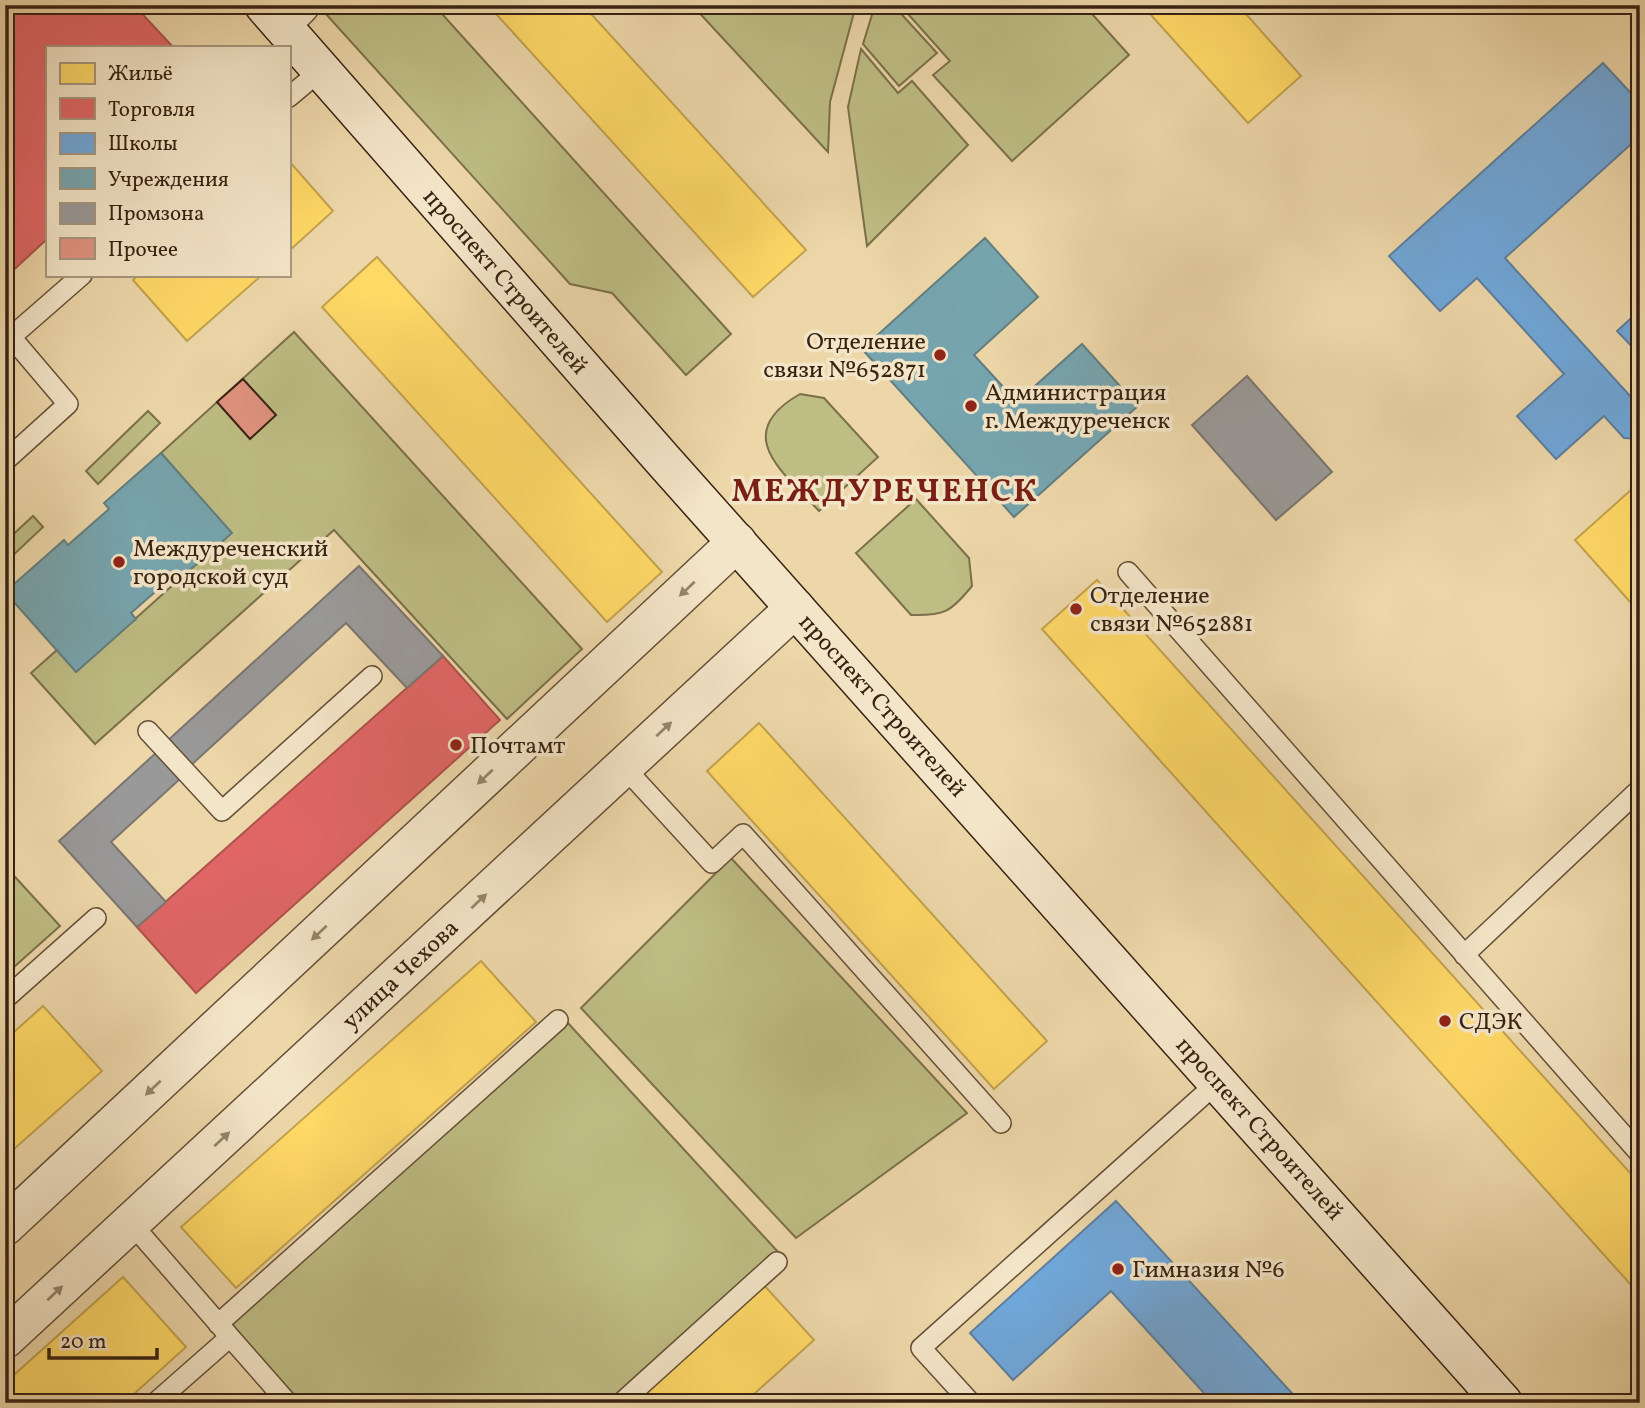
<svg xmlns="http://www.w3.org/2000/svg" width="1645" height="1408" viewBox="0 0 1645 1408" font-family="Vollkorn,serif">
	<style>
		.green { fill: #bebd84; stroke: #7b704b; stroke-width: 2 }
		.homes { fill: #ffd966; stroke: #c3a24d; stroke-width: 2 }
		.shops { fill: #e06666; stroke: #ae524d; stroke-width: 2 }
		.schools { fill: #6fa8dc; stroke: #5e809f; stroke-width: 2 }
		.public { fill: #76a5af; stroke: #637e80; stroke-width: 2 }
		.industry { fill: #999; stroke: #7c7570; stroke-width: 2 }
		.building { fill: #e29481; stroke: #382212; stroke-width: 2 }
		.lines { fill: none; stroke-linecap: round; stroke-linejoin: round }
		.service-casing { stroke: #654f38; stroke-width: 22 }
		.tertiary-casing { stroke: #654f38; stroke-width: 41 }
		.secondary-casing { stroke: #382212; stroke-width: 41 }
		.service { stroke: #f3e5c7; stroke-width: 19 }
		.tertiary { stroke: #f3e5c7; stroke-width: 38 }
		.secondary { stroke: #f3e5c7; stroke-width: 38 }
		.oneway { fill: #96846c }
		.poi-dot { fill: #8f2418; stroke: #f3e5c7; stroke-width: 2.5 }
		.labels { text-anchor: middle; stroke-width: 7; stroke-linejoin: round; paint-order: stroke }
		.street-label { font-size: 24px; fill: #382212; stroke: #f3e5c7 }
		.poi-label { font-size: 24px; fill: #382212; stroke: #f3e5c7; text-anchor: start }
		.district-label { font-size: 32px; font-weight: bold; letter-spacing: 2px; fill: #7a1f14; stroke: #f3e5c7 }
	</style>
	<rect width="100%" height="100%" fill="#edd7a9"/>
	<filter id="stains"><feTurbulence type="fractalNoise" baseFrequency=".00286" numOctaves="4"/><feColorMatrix values="0 0 0 0 .2 0 0 0 0 .09 0 0 0 0 .02 0 0 0 .5 -.17"/></filter>
	<radialGradient id="worn" r=".72"><stop offset=".6" stop-color="#630" stop-opacity="0"/><stop offset="1" stop-color="#630" stop-opacity=".3"/></radialGradient>
	<path class="green" d="M333,5H434L731,334L686,375L612,293L570,284L325,13Z
		M692,5H856L830,102L828,152Z
		M875,5H893L937,53L899,86L863,44Z
		M900,5H1084L1129,55L1012,161L933,75L950,61Z
		M861,49L898,93L912,81L968,145L867,246L848,107Z
		M294,332L582,649L507,719L334,530L95,744L31,673L57,650L77,671L231,533L161,453Z
		M800,394L824,398L878,457L819,511C783,472 730,434 800,394Z
		M148,411L160,423L98,484L86,471Z
		M916,499L969,558L972,586C951,612 944,616 911,615L856,553Z
		M33,516L43,527L5,563V542Z
		M731,858L967,1113L796,1238L581,1008Z
		M5,866L60,926L5,975Z
		M567,1022L779,1253L612,1403H296L229,1326Z"/>
	<path class="homes" d="M488,5H583L806,250L753,297Z
		M1142,5H1238L1301,76L1248,123Z
		M289,161L333,211L289,251Z
		M377,257L662,572L607,622L322,307Z
		M139,275H262L187,341L133,280Z
		M1631,490L1640,499V613L1575,540Z
		M1097,580L1640,1184V1295L1042,629Z
		M759,723L1047,1041L994,1089L707,771Z
		M481,961L536,1022L236,1288L181,1227Z
		M43,1006L102,1071L5,1157V1040Z
		M123,1277L186,1347L124,1403H5V1383Z
		M761,1282L814,1340L744,1403H626Z"/>
	<path class="shops" d="M5,5H134L173,47H47V239L5,278Z
		M443,656L500,720L196,993L137,927Z"/>
	<path class="schools" d="M1603,63L1640,103V136L1505,258L1640,407V439L1624,438L1604,416L1556,459L1517,416L1564,374L1477,278L1440,311L1389,256Z
		M1640,310V355L1617,331Z
		M1116,1201L1301,1403H1213L1111,1291L1013,1380L970,1333Z"/>
	<path class="public" d="M985,238L1038,297L974,355L1017,402L1082,344L1138,406L1014,517L862,349Z
		M161,453L232,533L175,583L171,578L131,613L136,619L76,672L5,592L64,540L68,545L109,509L104,503Z"/>
	<path class="industry" d="M1247,376L1332,472L1276,520L1192,425Z
		M359,566L443,656L407,688L346,623L189,767L166,742Z
		M157,752L181,778L111,842L166,902L137,927L59,841Z"/>
	<path class="building" d="M243,379L276,415L250,439L217,402Z"/>
	<g class="lines">
		<g class="service-casing">
			<path id="service" d="M289,97L320,71
				M5,330L68,404L5,461
				M11,337L82,275
				M1128,572L1640,1154
				M148,731L222,811L372,676
				M624,767L712,863L743,834L1001,1123
				M1464,955L1640,789
				M5,999L96,918
				M131,1223L230,1337L155,1403
				M218,1324L558,1020
				M230,1337L288,1403
				M621,1403L777,1262
				M971,1403L921,1348L1219,1081"/>
		</g>
		<g class="tertiary-casing">
			<path id="tertiary" d="M281,24L300,5
				M5,1226L737,542
				M5,1339L795,608"/>
		</g>
		<g class="secondary-casing">
			<path id="secondary" d="M264,5L663,460L1503,1403"/>
		</g>
		<use href="#service" class="service"/>
		<use href="#tertiary" class="tertiary"/>
		<use href="#secondary" class="secondary"/>
	</g>
	<defs><path id="oneway-solid" d="M-6-.8H1V-3.2L6.5 0L1 3.2V.8H-6Z" transform="scale(1.75)"/></defs>
	<g class="oneway">
		<use href="#oneway-solid" transform="translate(687 589) rotate(137)"/>
		<use href="#oneway-solid" transform="translate(664 729) rotate(-43)"/>
		<use href="#oneway-solid" transform="translate(485 777) rotate(137)"/>
		<use href="#oneway-solid" transform="translate(479 901) rotate(-43)"/>
		<use href="#oneway-solid" transform="translate(319 933) rotate(137)"/>
		<use href="#oneway-solid" transform="translate(153 1088) rotate(137)"/>
		<use href="#oneway-solid" transform="translate(222 1139) rotate(-43)"/>
		<use href="#oneway-solid" transform="translate(55 1293) rotate(-43)"/>
	</g>
	<g class="poi-dot">
		<circle cx="940" cy="355" r="7"/>
		<circle cx="971" cy="406" r="7"/>
		<circle cx="119" cy="562" r="7"/>
		<circle cx="1076" cy="609" r="7"/>
		<circle cx="456" cy="745" r="7"/>
		<circle cx="1445" cy="1021" r="7"/>
		<circle cx="1118" cy="1269" r="7"/>
	</g>
	<g class="labels">
		<g class="street-label">
			<text transform="translate(506 281) rotate(49)" y="8">проспект Строителей</text>
			<text transform="translate(883 705) rotate(48)" y="8">проспект Строителей</text>
			<text transform="translate(400 974) rotate(-43)" y="8">улица Чехова</text>
			<text transform="translate(1260 1128) rotate(48)" y="8">проспект Строителей</text>
		</g>
		<g class="poi-label">
			<text x="926" y="349" text-anchor="end">Отделение<tspan x="926" dy="28">связи №652871</tspan></text>
			<text x="985" y="400">Администрация<tspan x="985" dy="28">г. Междуреченск</tspan></text>
			<text x="133" y="556">Междуреченский<tspan x="133" dy="28">городской суд</tspan></text>
			<text x="1090" y="603">Отделение<tspan x="1090" dy="28">связи №652881</tspan></text>
			<text x="470" y="753">Почтамт</text>
			<text x="1459" y="1029">СДЭК</text>
			<text x="1132" y="1277">Гимназия №6</text>
		</g>
		<g class="district-label">
			<text x="885" y="501">МЕЖДУРЕЧЕНСК</text>
		</g>
	</g>
	<rect width="1645" height="1408" fill="none" stroke="#edd7a9" stroke-width="28"/>
	<rect x="7" y="7" width="1631" height="1394" fill="none" stroke="#382212" stroke-width="3.5"/>
	<rect x="14" y="14" width="1617" height="1380" fill="none" stroke="#382212" stroke-width="2"/>
	<rect x="46" y="46" width="245" height="231" fill="#f3e5c7" stroke="#a8977f" stroke-width="2"/>
	<rect x="60" y="63" width="35" height="21" fill="#ffd966" stroke="#a8977f" stroke-width="2"/>
	<text x="108" y="80" font-size="21" fill="#382212">Жильё</text>
	<rect x="60" y="98" width="35" height="21" fill="#e06666" stroke="#a8977f" stroke-width="2"/>
	<text x="108" y="116" font-size="21" fill="#382212">Торговля</text>
	<rect x="60" y="133" width="35" height="21" fill="#6fa8dc" stroke="#a8977f" stroke-width="2"/>
	<text x="108" y="150" font-size="21" fill="#382212">Школы</text>
	<rect x="60" y="168" width="35" height="21" fill="#76a5af" stroke="#a8977f" stroke-width="2"/>
	<text x="108" y="186" font-size="21" fill="#382212">Учреждения</text>
	<rect x="60" y="203" width="35" height="21" fill="#999999" stroke="#a8977f" stroke-width="2"/>
	<text x="108" y="220" font-size="21" fill="#382212">Промзона</text>
	<rect x="60" y="238" width="35" height="21" fill="#e29481" stroke="#a8977f" stroke-width="2"/>
	<text x="108" y="256" font-size="21" fill="#382212">Прочее</text>
	<path d="M49 1348v10h108v-10" fill="none" stroke="#382212" stroke-width="3.5"/>
	<text x="60" y="1348" font-size="21" fill="#382212" stroke="#f3e5c7" stroke-width="5" paint-order="stroke">20 m</text>
	<rect width="100%" height="100%" filter="url(#stains)"/>
	<rect width="100%" height="100%" fill="url(#worn)"/>
</svg>
